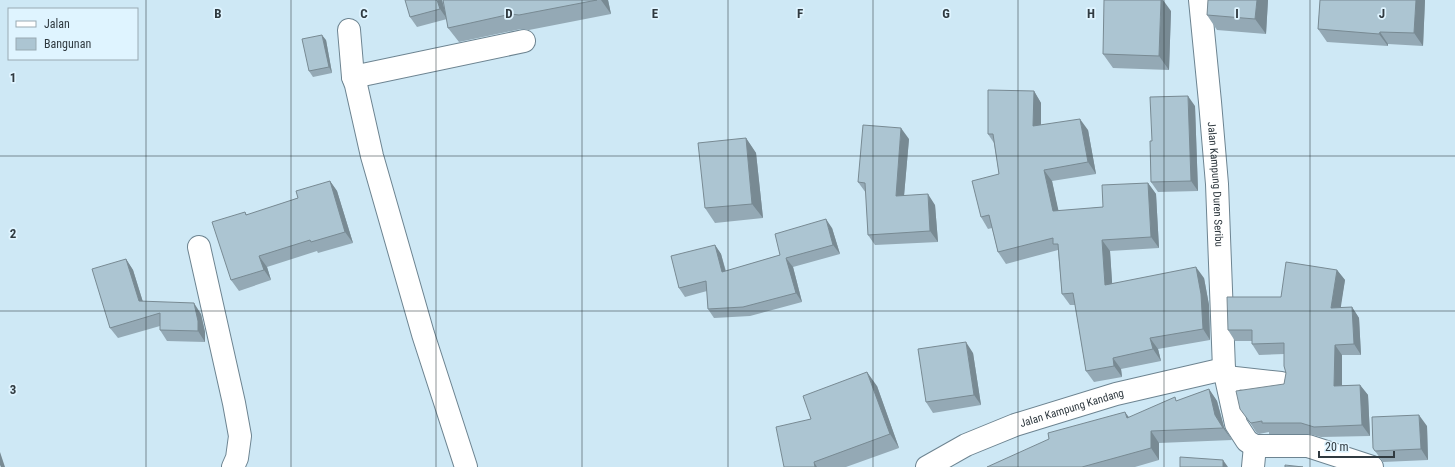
<svg xmlns="http://www.w3.org/2000/svg" width="1455" height="467" viewBox="0 0 1455 467" font-family="'Roboto Condensed',sans-serif">
	<style>
		.lines { fill: none; stroke-linecap: round; stroke-linejoin: round }
		.minor-casing { stroke: #6d8491; stroke-width: 24 }
		.minor { stroke: #fff; stroke-width: 22 }
		.wall { fill: #94a9b5 }
		.shaded-wall { fill: #788a93 }
		.building { fill: #acc5d2; stroke: #788a93 }
		.grid { fill: none; stroke: #303a40; stroke-width: 1; stroke-opacity: 0.55 }
		.labels { text-anchor: middle; stroke-width: 3.5; stroke-linejoin: round; paint-order: stroke }
		.street-label { font-size: 11px; fill: #303a40; stroke: #dff4ff }
		.grid-label { font-size: 13px; text-anchor: middle; font-weight: bold; fill: #303a40; stroke: #dff4ff; stroke-width: 3.5; stroke-linejoin: round; paint-order: stroke }
	</style>
	<rect width="100%" height="100%" fill="#cee8f5"/>
	<g class="lines">
		<g class="minor-casing">
			<g id="minor">
				<path id="s1" d="M1200,0L1210,102L1217,184L1224,369L1236,424L1247,441L1255,446H1308L1372,467"/>
				<path d="M349,30L353,77L356,85L372,156L423,334L466,467"/>
				<path d="M353,77L524,41"/>
				<path d="M199,247L234,403L240,436L237,458L233,467"/>
				<path d="M1226,377L1281,383"/>
				<path id="s2" d="M927,467L966,445L1015,425L1116,394L1224,369"/>
				<path d="M1253,467L1255,446"/>
			</g>
		</g>
		<use href="#minor" class="minor"/>
	</g>
	<path class="wall" d="M442,0L446,15L443,0H608L611,14L529,30L521,29L459,42L448,28L447,19L417,27L410,17Z
		M1208,0H1268L1266,34L1217,30L1207,15Z
		M1320,0H1425L1423,46L1388,44V46L1327,42L1318,29Z
		M1171,11L1169,70L1113,68L1103,54Z
		M326,40L332,73L313,77L309,71Z
		M1034,91L1041,103V125L1088,130L1096,174L1052,181L1058,211L1103,207L1148,183L1156,194L1159,248L1110,251L1112,283L1204,278L1209,305L1210,340L1158,349L1161,361L1121,369L1122,377L1094,382L1086,371L1075,305H1070L1062,294L1058,251V250L1006,264L998,252L992,228L988,229L981,217L999,174L994,143L988,134Z
		M1195,106L1198,191L1158,192L1151,182L1152,141Z
		M746,138L756,153L763,218L715,223L705,208Z
		M909,139L904,196L935,205L938,242L875,245L868,235L866,193L858,182Z
		M330,181L337,191L353,243L318,253L317,251L267,267L271,280L239,291L231,280L245,212L247,215L298,198Z
		M832,228L840,254L793,267L802,302L750,316L714,318L708,309L707,291L685,297L679,288L715,245L721,254L726,271L780,255Z
		M126,259L133,270L143,302L201,314L205,332V342L167,341L160,330V326L118,338L110,328Z
		M1337,270L1345,280L1340,308L1352,307L1359,318L1361,355H1342V385H1360L1368,395L1370,436L1321,437L1308,434H1269V432L1259,434L1256,432L1249,421L1284,384L1286,373L1284,354L1259,355L1252,344V341H1235L1228,330L1281,297Z
		M973,353L981,405L933,413L926,402Z
		M877,386L899,448L846,467H784L811,419Z
		M1209,389L1217,401L1224,427L1232,440L1159,443V460L1135,467H987L1177,401Z
		M1427,426L1428,460L1383,462L1375,451Z"/>
	<path class="shaded-wall" d="M437,0H442L447,19L440,9Z
		M601,0H608L611,14Z
		M1161,0H1163L1171,11L1169,70L1159,56Z
		M1257,0H1268L1266,34L1255,19Z
		M1416,0H1425L1423,46L1414,33Z
		M1380,32L1388,44V46L1379,34Z
		M322,35L326,40L332,73L329,67Z
		M1034,91L1041,103V138L1033,126Z
		M1188,96L1195,106L1198,191L1191,181Z
		M1080,119L1088,130L1096,174L1088,162Z
		M901,128L909,139L903,207L896,196Z
		M746,138L756,153L763,218L752,204Z
		M1044,170L1052,181L1061,222L1053,211Z
		M330,181L337,191L353,243L345,232Z
		M1148,183L1156,194L1159,248L1151,237Z
		M928,194L935,205L938,242L930,231Z
		M826,219L832,228L840,254L833,245Z
		M1102,240L1110,251L1113,296L1105,285Z
		M715,245L721,254L728,281L722,272Z
		M259,256L267,267L271,280L264,270Z
		M786,258L793,267L802,302L796,293Z
		M126,259L133,270L146,312L139,301Z
		M1196,267L1204,278L1209,305L1210,340L1203,329Z
		M1337,270L1345,280L1339,319L1331,308Z
		M194,303L201,314L205,332V342L198,331Z
		M1352,307L1359,318L1361,355L1354,344Z
		M1150,338L1158,349L1161,361L1153,349Z
		M966,342L973,353L981,405L974,395Z
		M1335,345L1342,355V396L1334,386Z
		M1113,358L1121,369L1122,377L1114,366Z
		M867,372L877,386L899,448L890,434Z
		M1360,385L1368,395L1370,436L1362,425Z
		M1209,389L1217,401L1224,427L1232,440L1223,428L1215,415Z
		M1125,412L1134,424L1127,418Z
		M1419,415L1427,426L1428,460L1421,449Z
		M1151,431L1159,443V460L1151,448Z
		M0,452L5,467H1L0,465Z
		M1223,460L1228,467H1223Z
		M814,462L817,467H815Z"/>
	<path class="building" d="M405,0H437L440,9L410,17Z
		M443,0H597L519,15L511,14L448,28Z
		M1104,0H1161L1159,56L1103,54Z
		M1208,0H1257L1255,19L1207,15Z
		M1320,0H1416L1414,33L1380,32L1379,34L1318,29Z
		M322,35L329,67L309,71L302,39Z
		M988,90L1034,91L1033,126L1080,119L1088,162L1044,170L1053,211L1103,207L1102,185L1148,183L1151,237L1102,240L1105,285L1196,267L1201,294L1203,329L1150,338L1153,349L1113,358L1114,366L1086,371L1073,293L1062,294L1058,244H1053V238L998,252L989,215L981,217L972,181L999,174L993,134H988Z
		M1188,96L1191,181L1151,182L1150,141H1152L1150,97Z
		M863,125L901,128L896,196L928,194L930,231L868,235L865,183L858,182Z
		M746,138L752,204L705,208L698,143Z
		M330,181L345,232L311,242L310,240L259,256L264,270L231,280L212,222L245,212L246,215L298,198L296,191Z
		M826,219L833,245L786,258L796,293L743,307L708,309L706,281L679,288L671,256L715,245L722,272L780,255L775,234Z
		M126,259L139,301L194,303L198,321V331L160,330V313L110,328L92,269Z
		M1286,262L1337,270L1331,308L1352,307L1354,344L1335,345L1334,386L1360,385L1362,425L1314,427L1301,423H1262V421L1251,423L1249,421L1240,409L1236,391L1284,384L1286,373L1284,366V343L1252,344V330H1228L1227,297H1281Z
		M966,342L974,395L926,402L918,349Z
		M867,372L890,434L814,462L815,467H784L776,427L811,419L803,396Z
		M1209,389L1215,415L1223,428L1151,431V448L1082,467H987L1049,439L1048,433L1125,412L1127,418L1175,397L1176,401Z
		M1419,415L1421,449L1375,451L1373,448L1372,417Z
		M1180,457L1223,460V467H1180Z
		M1285,465L1303,467H1285Z"/>
	<path class="grid" d="M146,0V467M291,0V467M436,0V467M582,0V467M728,0V467M873,0V467M1018,0V467M1164,0V467M1310,0V467M0,156H1455M0,311H1455"/>
	<g class="labels">
		<g class="street-label">
			<text dy="4" stroke="none"><textPath href="#s1" startOffset="185">Jalan Kampung Duren Seribu</textPath></text>
			<text dy="4" stroke="none"><textPath href="#s2" startOffset="157">Jalan Kampung Kandang</textPath></text>
		</g>
	</g>
	<g class="grid-label">
		<text x="218" y="18">B</text>
		<text x="364" y="18">C</text>
		<text x="509" y="18">D</text>
		<text x="655" y="18">E</text>
		<text x="800" y="18">F</text>
		<text x="946" y="18">G</text>
		<text x="1091" y="18">H</text>
		<text x="1237" y="18">I</text>
		<text x="1382" y="18">J</text>
		<text x="13" y="82">1</text>
		<text x="13" y="238">2</text>
		<text x="13" y="394">3</text>
	</g>
	<rect x="8" y="8" width="130" height="52" fill="#dff4ff" stroke="#99aab3"/>
	<rect x="16" y="21" width="20" height="6" fill="#ffffff" stroke="#99aab3"/>
	<text x="44" y="28" font-size="12" fill="#303a40">Jalan</text>
	<rect x="16" y="38" width="20" height="12" fill="#acc5d2" stroke="#99aab3"/>
	<text x="44" y="48" font-size="12" fill="#303a40">Bangunan</text>
	<path d="M1319 451v6h75v-6" fill="none" stroke="#303a40" stroke-width="2"/>
	<text x="1325" y="451" font-size="12" fill="#303a40" stroke="#dff4ff" stroke-width="3" paint-order="stroke">20 m</text>
</svg>
